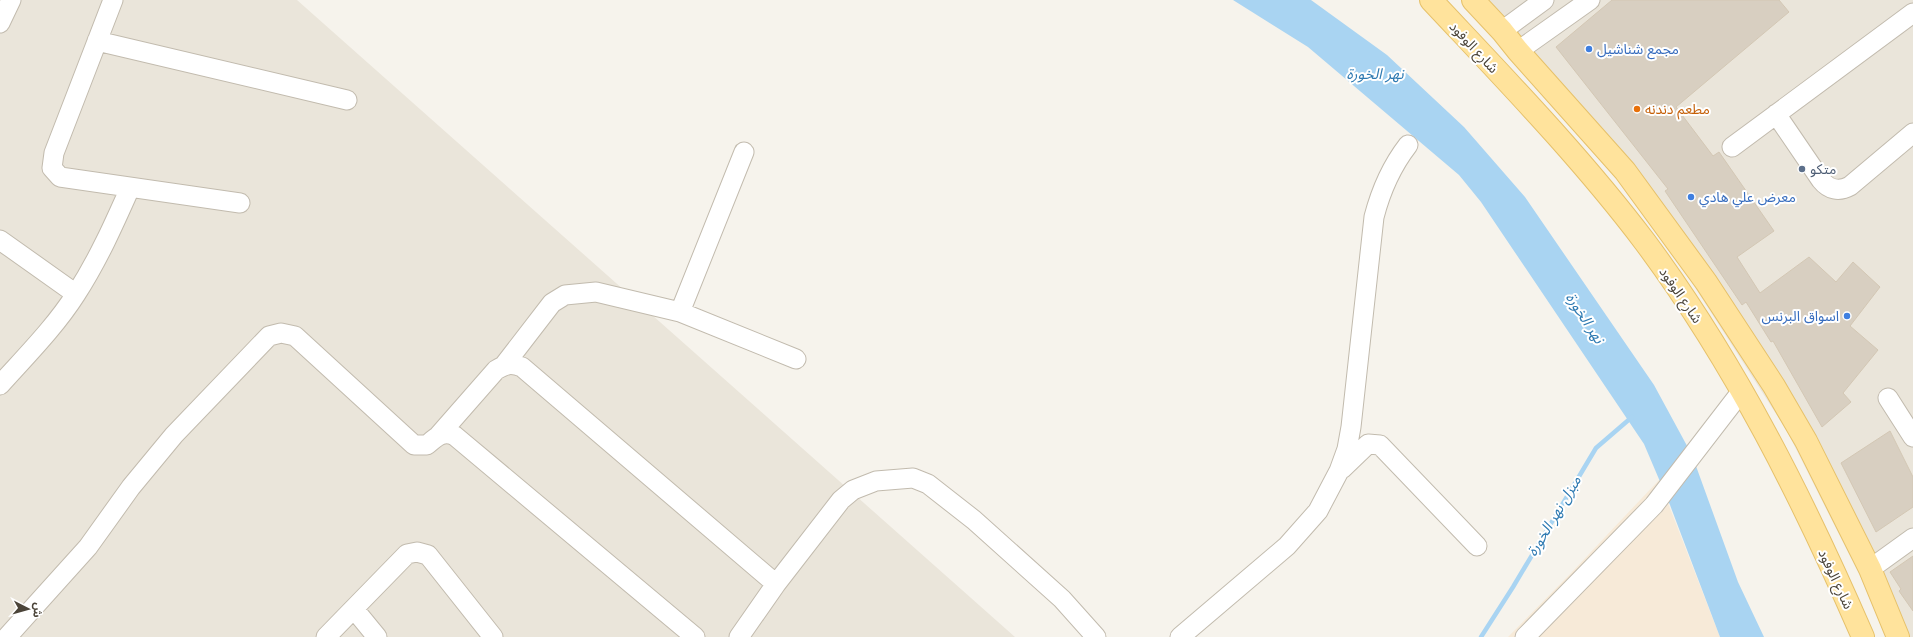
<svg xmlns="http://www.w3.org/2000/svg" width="1913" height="637" viewBox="0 0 1913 637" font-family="Arial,'Noto Sans Arabic',sans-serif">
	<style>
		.residential { fill: #eae5da }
		.commercial { fill: #f7ead8 }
		.water { fill: #a9d4f2 }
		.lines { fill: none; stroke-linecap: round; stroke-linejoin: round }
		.stream { stroke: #a9d4f2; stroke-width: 4.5 }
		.building { fill: #d8cfc1; stroke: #d3c7b4 }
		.minor-casing { stroke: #c2bbae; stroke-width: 21 }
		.major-casing { stroke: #e6c16a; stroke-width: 24 }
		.minor { stroke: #fff; stroke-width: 19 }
		.major { stroke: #ffe39c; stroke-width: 22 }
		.shop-dot { fill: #3f7fe0; stroke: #fff; stroke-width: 1.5 }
		.food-dot { fill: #e8710a; stroke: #fff; stroke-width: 1.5 }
		.service-dot { fill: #5c6f8a; stroke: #fff; stroke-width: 1.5 }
		.labels { text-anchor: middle; stroke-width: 4; stroke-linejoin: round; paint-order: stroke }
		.street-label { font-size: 14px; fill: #4b4439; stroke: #fff }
		.shop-label { font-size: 14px; fill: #366cbe; stroke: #fff; text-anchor: start }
		.food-label { font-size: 14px; fill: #c56008; stroke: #fff; text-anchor: start }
		.service-label { font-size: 14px; fill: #4e5e75; stroke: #fff; text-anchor: start }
		.water-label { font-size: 15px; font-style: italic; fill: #2e7ab2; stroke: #fff }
	</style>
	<rect width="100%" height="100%" fill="#f6f3ec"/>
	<path class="residential" d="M0,0H297L1015,637H0Z
		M1472,0H1913V637H1886L1860,576L1787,431L1685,272L1629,193Z"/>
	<path class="commercial" d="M1659,480L1720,637H1508L1572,572Z"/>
	<path class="water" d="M1233,0H1311L1387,55L1464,127L1525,197L1654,385L1692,455L1738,582L1764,637H1720L1670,505L1644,444L1481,202L1459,175L1308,47Z"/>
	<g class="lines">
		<path class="stream" d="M1481,637L1513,587L1596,448L1632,417"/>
	</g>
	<path class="building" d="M1612,0H1779L1789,12L1676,107L1713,156L1719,152L1774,231L1737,257L1760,293L1809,257L1836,282L1853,262L1880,287L1850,326L1878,350L1843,393L1851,402L1822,427L1773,341L1771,342L1746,302L1742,305L1665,191L1668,189L1556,47Z
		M1890,431L1913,477V507L1876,532L1841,463Z
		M1913,556V611L1899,591L1901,589L1890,572Z"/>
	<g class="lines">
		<g class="minor-casing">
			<path id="minor" d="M113,0L54,153L52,168L60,177L240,203
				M0,23L11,0
				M1502,31L1544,0
				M97,41L347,100
				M1518,51L1590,0
				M1776,114L1821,180C1829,190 1839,192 1850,186L1913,133
				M1732,147L1913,13
				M0,240L76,294
				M680,312L744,152
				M505,364L552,303L565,295L596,292L680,312L796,359
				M0,385C26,356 55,327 76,294C98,260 114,224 130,188
				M1888,398L1913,437
				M439,435L496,370C506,364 511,363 522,367L776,584
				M1342,469L1368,444L1380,445L1477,546
				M1870,569L1913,538
				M354,609L377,637
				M7,637L88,547L131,487L174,435L269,336L281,333L295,336L414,445H427C436,437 443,430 455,436L695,637
				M326,637L407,554L417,552L428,555L493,637
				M739,637L776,584L841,500L853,490L876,481L913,478L928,484L974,520L1062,599L1096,637
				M1180,637L1287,546L1318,511L1339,471L1347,449L1351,427L1374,217C1381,190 1391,167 1408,145
				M1525,637L1654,505L1741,392"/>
		</g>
		<g class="major-casing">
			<path id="major" d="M1431,0C1504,78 1580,156 1645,242C1735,363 1803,499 1863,637
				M1473,0L1502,31L1518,51L1625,171L1706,282L1774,386L1806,441L1870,569L1898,637"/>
		</g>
		<use href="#minor" class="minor"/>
		<use href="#major" class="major"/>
	</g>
	<g class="shop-dot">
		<circle cx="1589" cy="49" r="4"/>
		<circle cx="1691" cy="197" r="4"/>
		<circle cx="1847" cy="316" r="4"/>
	</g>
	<circle class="food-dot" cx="1637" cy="109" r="4"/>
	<circle class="service-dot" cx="1802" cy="169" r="4"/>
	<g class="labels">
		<g class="street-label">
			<text transform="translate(1474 47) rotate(47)" y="5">شارع الوفود</text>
			<text transform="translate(1681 295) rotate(56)" y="5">شارع الوفود</text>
			<text transform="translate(1836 579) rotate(65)" y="5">شارع الوفود</text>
		</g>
		<g class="shop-label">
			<text x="1597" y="54">مجمع شناشيل</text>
			<text x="1699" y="202">معرض علي هادي</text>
			<text x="1839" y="321" text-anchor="end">اسواق البرنس</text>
		</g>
		<g class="food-label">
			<text x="1645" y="114">مطعم دندنه</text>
		</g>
		<g class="service-label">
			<text x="1810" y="174">متكو</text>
		</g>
		<g class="water-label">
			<text x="1375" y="79">نهر الخورة</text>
			<text transform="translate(1585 318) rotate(57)" y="5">نهر الخورة</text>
			<text transform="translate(1554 516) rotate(-59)" y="5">مبزل نهر الخورة</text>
		</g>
	</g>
	<g transform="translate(28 609) rotate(96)" stroke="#ffffff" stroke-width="3" paint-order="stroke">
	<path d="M0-3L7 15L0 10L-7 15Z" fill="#4b4439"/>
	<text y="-6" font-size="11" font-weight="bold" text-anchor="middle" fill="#4b4439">ش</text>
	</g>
</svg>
